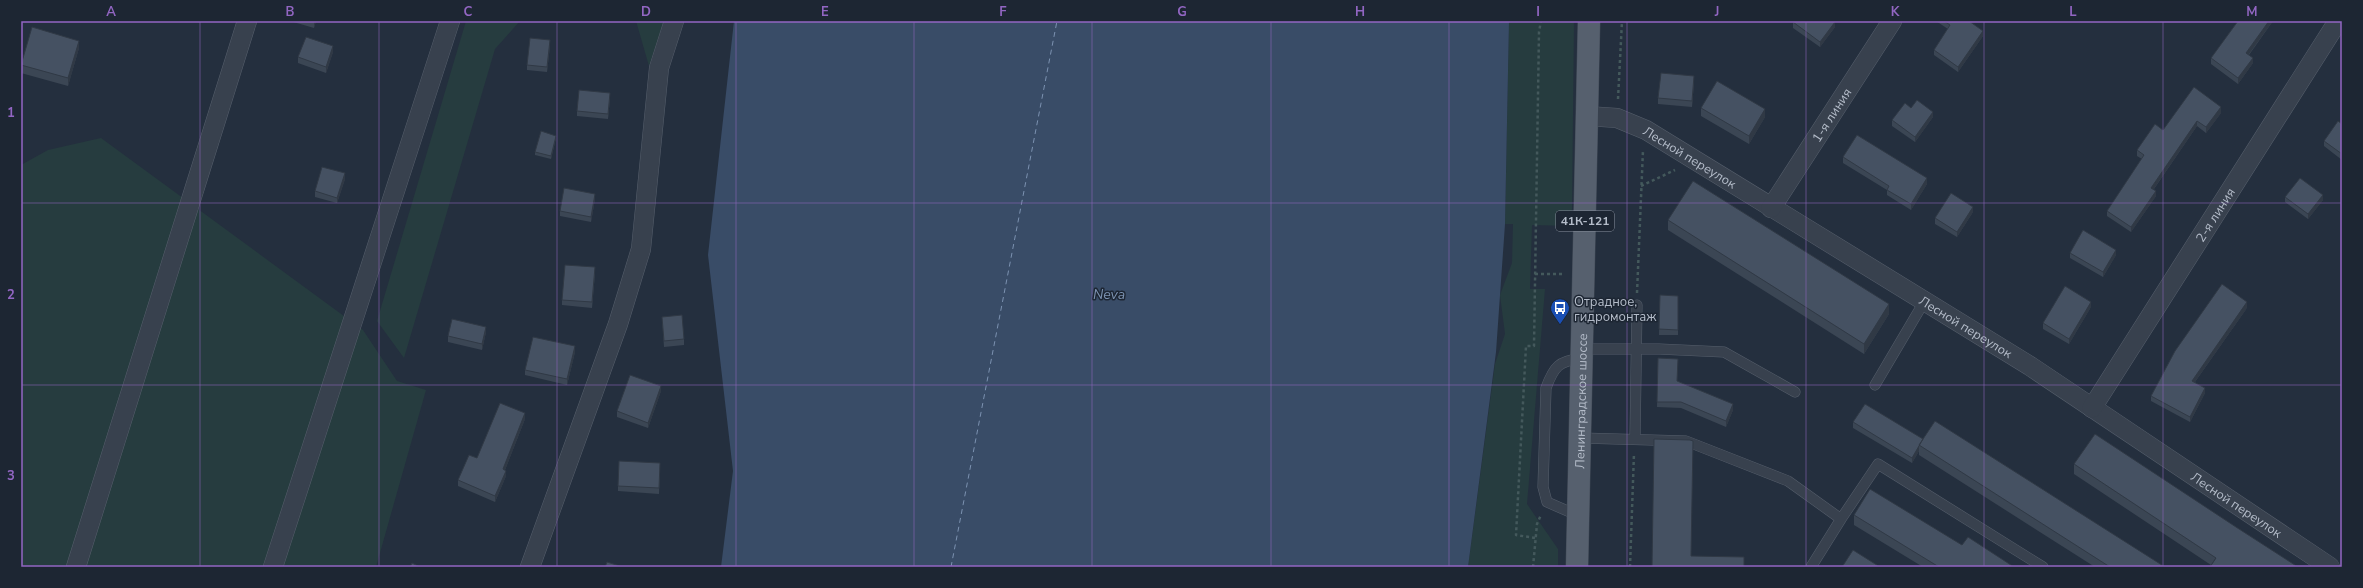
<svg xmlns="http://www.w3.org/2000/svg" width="2363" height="588" viewBox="0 0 2363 588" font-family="'Nunito Sans',sans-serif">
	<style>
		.green { fill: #263c3f }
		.water { fill: #394c67 }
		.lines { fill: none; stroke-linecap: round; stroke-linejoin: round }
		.ferry { stroke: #7c92b1; stroke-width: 1; stroke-dasharray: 5 4; stroke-linecap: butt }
		.service-casing { stroke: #565f6c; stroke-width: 11 }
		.minor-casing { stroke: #565f6c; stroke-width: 20 }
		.primary-casing { stroke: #414a57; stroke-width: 23 }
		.path { stroke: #44595c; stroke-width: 2.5; stroke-dasharray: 3 3; stroke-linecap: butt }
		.service { stroke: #38414e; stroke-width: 10 }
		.minor { stroke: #38414e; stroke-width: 19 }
		.primary { stroke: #56606e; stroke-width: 22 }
		.wall { fill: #3b4654 }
		.shaded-wall { fill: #303945 }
		.building { fill: #455162; stroke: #303945 }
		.grid { fill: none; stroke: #9266c3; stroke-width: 1; stroke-opacity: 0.55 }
		.labels { text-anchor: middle; stroke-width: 3; stroke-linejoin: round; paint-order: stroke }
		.shield { fill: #1d2633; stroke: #878f9c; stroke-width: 1 }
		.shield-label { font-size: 12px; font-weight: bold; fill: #b4bcc9 }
		.street-label { font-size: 13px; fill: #b4bcc9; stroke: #1d2633 }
		.poi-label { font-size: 13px; fill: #b4bcc9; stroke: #1d2633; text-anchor: start }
		.water-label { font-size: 14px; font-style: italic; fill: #7c92b1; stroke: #1d2633 }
		.neatline { fill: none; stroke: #9266c3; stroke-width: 1.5 }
		.grid-label { font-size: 13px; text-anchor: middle; font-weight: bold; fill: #9266c3 }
	</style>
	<rect width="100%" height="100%" fill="#242f3e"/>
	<path class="green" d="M466,21H520L495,49L404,358L377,321Z
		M636,21H664L649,66Z
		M1509,21H1574L1572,209L1570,226L1532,225L1530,289H1545L1527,504L1558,549V567H1468L1495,364L1505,334L1500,295L1512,263L1513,224H1505Z
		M101,138L363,330L397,381L426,390L376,567H21V165L48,150Z"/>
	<path class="water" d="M734,21H1509L1505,224L1496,352L1468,567H721L733,471L708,255Z"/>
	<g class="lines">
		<path class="ferry" d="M951,567L1057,21"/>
		<g class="service-casing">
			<path id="service" d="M1582,349H1659L1724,352L1795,392
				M1875,385L1924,302
				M1581,438L1686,441L1788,481L1841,519L1811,567
				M1635,439L1637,305
				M1579,516L1547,502L1543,487L1546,388C1554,366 1559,361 1582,358
				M1841,519L1878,464L2043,567"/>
		</g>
		<g class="minor-casing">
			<g id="minor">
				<path id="s1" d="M1587,116L1617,118L1646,130L2030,366L2330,567"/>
				<path id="s2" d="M1771,208L1892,21"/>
				<path id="s3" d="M2092,408L2338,21"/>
				<path d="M76,567L247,21"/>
				<path d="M273,567L450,21"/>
				<path d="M530,567L618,324L641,249L659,68L674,21"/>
			</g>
		</g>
		<g class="primary-casing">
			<g id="primary">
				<path id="s4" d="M1577,567L1589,21"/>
			</g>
		</g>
		<path class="path" d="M1618,99L1622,21
			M1641,186L1675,170
			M1535,274H1563
			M1637,293L1643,150
			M1535,538L1516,535L1526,346H1534L1539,32L1541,21
			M1533,567L1537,524L1541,515
			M1630,567L1634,453"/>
		<use href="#service" class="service"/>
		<use href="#minor" class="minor"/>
		<use href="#primary" class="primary"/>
	</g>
	<path class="wall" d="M290,21H316L314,28Z
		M1936,21H1969L1983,36L1958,72L1934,55V50L1948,29Z
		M2273,21L2249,55L2253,63L2238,84L2211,64V58Z
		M1793,22L1835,27L1820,47L1793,28Z
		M550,46L547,72L527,70V65Z
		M79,48L68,86L21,73V65Z
		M333,52L326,73L298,63V57Z
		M1694,82L1692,107L1658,104V98Z
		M610,98L608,119L577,116V111Z
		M1701,108L1765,117L1749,144L1701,116Z
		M1911,108L1933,117L1915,142L1892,126V120Z
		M2221,113L2206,133L2197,126L2154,189L2156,196L2131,232L2107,216V211L2142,159L2137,156V150L2163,130Z
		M2342,124V160L2324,146V141Z
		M556,138L551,159L535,155V152Z
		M1843,157L1927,184L1911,210L1887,195V190L1843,163Z
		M345,179L337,203L315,197V191Z
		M2285,197L2323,200L2308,219L2285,202Z
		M595,199L591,222L560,216V211Z
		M1973,212L1957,237L1935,224V218Z
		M1668,220L1889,314L1864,354L1668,230Z
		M2070,253L2116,255L2103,277L2070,258Z
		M595,273L592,308L562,305V300Z
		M1660,295L1678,296V335H1659Z
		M2091,307L2069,344L2043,329V323Z
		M2247,308L2195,382L2205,393L2190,422L2151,401V396Z
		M662,317L684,339V345L664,347Z
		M486,332L482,350L448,342V336Z
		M575,352L567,385L525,375V370Z
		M1658,358L1677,381L1733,410L1726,427L1681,408L1657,407Z
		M661,391L648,428L617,417V411Z
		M525,419L505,470L506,476L495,502L458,486V480L477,458Z
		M1853,422L1923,440L2165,567H2095L1919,455V451L1912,463L1853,428Z
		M2074,464L2236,527L2211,565L2074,474Z
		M660,469L659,494L618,491V486Z
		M1854,515L1962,545L2014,567H1923L1854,525Z"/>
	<path class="shaded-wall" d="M314,21H316L314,28Z
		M2269,21H2273L2246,58V53Z
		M1835,22V27L1820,47V42Z
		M1983,31V36L1958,72V67Z
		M550,40V46L547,72V67Z
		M79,41V48L68,86V78Z
		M333,46V52L326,73V67Z
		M2253,58V63L2238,84V78Z
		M1694,76V82L1692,107V101Z
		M610,93V98L608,119V114Z
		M2221,107V113L2206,133V127Z
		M1765,109V117L1749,144V136Z
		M1933,112V117L1915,142V137Z
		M2197,121V126L2151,193V188Z
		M556,136V138L551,159V156Z
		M345,173V179L337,203V198Z
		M1927,178V184L1911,210V204Z
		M2156,191V196L2131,232V227Z
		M595,194V199L591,222V217Z
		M2323,195V200L2308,219V214Z
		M1973,207V212L1957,237V232Z
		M2116,250V255L2103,277V272Z
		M2091,302V307L2069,344V339Z
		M2247,302V308L2192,386V381Z
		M1889,304V314L1864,354V344Z
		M486,327V332L482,350V344Z
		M575,346V352L567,385V379Z
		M661,386V391L648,428V423Z
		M2205,388V393L2190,422V417Z
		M1733,404V410L1726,427V421Z
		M525,413V419L503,475V469Z
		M1919,445V451L1912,463V458Z
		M506,471V476L495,502V496Z"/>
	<path class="building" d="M1794,21H1834L1835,22L1820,42L1793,22Z
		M1944,21H1969L1983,31L1958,67L1934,50L1950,25Z
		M2238,21H2269L2246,53L2253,58L2238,78L2211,58Z
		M32,27L79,41L68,78L21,65Z
		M306,37L333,46L326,67L298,57Z
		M530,38L550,40L547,67L527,65Z
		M1661,73L1694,76L1692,101L1658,98Z
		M1717,81L1765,109L1749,136L1701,108Z
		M2194,87L2221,107L2206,127L2197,121L2151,188L2156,191L2131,227L2107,211L2144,155L2137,150L2155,124L2163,130Z
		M579,90L610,93L608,114L577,111Z
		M1917,100L1933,112L1915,137L1892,120L1905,103L1911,108Z
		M2338,121L2342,124V154L2324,141Z
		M541,131L556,136L551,156L535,152Z
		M1857,135L1927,178L1911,204L1887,190L1889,186L1843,157Z
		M322,167L345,173L337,198L315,191Z
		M2300,178L2323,195L2308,214L2285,197Z
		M1693,181L1889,304L1864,344L1668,220Z
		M564,188L595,194L591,217L560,211Z
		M1951,193L1973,207L1957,232L1935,218Z
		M2083,230L2116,250L2103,272L2070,253Z
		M565,265L595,267L592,302L562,300Z
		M2222,284L2247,302L2192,381L2205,388L2190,417L2151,396L2175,351Z
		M2065,286L2091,302L2069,339L2043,323Z
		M1660,295L1678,296V330L1659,329Z
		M682,315L684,339L664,341L662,317Z
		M452,319L486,327L482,344L448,336Z
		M533,337L575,346L567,379L525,370Z
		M1658,358L1678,359L1677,381L1733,404L1726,421L1681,402H1657Z
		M630,375L661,386L648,423L617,411Z
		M500,403L525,413L503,469L506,471L495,496L458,480L469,455L477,458Z
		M1865,404L1923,439L1912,458L1853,422Z
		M1935,421L2165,567H2110L1919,445Z
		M2095,434L2236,527L2298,567H2210L2216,558L2074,464Z
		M1654,439L1690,440L1693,441L1691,556L1744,557V567H1652Z
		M619,461L660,463L659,488L618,486Z
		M1870,489L1962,545L1968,537L2014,567H1939L1854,515Z
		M1853,550L1880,567H1842Z
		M607,562L623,567H605Z
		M412,563L420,567H410Z"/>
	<path class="grid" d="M200,21V567M379,21V567M557,21V567M736,21V567M914,21V567M1092,21V567M1271,21V567M1449,21V567M1627,21V567M1806,21V567M1984,21V567M2163,21V567M21,203H2342M21,385H2342"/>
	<defs>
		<g id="bus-pin" transform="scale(1)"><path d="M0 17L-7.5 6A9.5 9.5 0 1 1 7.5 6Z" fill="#1a4fb4" stroke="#1d2633"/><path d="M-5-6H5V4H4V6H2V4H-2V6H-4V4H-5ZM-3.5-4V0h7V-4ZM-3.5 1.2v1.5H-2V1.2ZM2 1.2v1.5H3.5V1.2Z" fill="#fff"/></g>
	</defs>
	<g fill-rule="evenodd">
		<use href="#bus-pin" x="1560" y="308"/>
	</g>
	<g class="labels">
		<rect class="shield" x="1556" y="211" width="58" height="20" rx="3"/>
		<g class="shield-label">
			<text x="1585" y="225">41К-121</text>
		</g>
		<g class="street-label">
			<text dy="5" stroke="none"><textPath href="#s2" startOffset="111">1-я линия</textPath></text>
			<text dy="5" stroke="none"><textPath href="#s1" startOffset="113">Лесной переулок</textPath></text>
			<text dy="5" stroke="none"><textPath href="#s3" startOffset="229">2-я линия</textPath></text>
			<text dy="5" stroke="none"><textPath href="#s1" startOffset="437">Лесной переулок</textPath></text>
			<text dy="5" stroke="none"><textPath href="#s4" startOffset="166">Ленинградское шоссе</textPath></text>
			<text dy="5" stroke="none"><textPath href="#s1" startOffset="761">Лесной переулок</textPath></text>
		</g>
		<g class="poi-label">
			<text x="1574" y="306">Отрадное,<tspan x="1574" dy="15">гидромонтаж</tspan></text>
		</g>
		<g class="water-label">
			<text x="1109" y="299">Neva</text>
		</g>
	</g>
	<rect width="2363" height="588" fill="none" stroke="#1d2633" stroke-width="44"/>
	<rect x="22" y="22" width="2319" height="544" class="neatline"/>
	<g class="grid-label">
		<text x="111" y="16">A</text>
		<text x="290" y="16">B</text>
		<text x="468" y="16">C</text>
		<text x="646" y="16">D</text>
		<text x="825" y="16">E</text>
		<text x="1003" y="16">F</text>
		<text x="1182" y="16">G</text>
		<text x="1360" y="16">H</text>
		<text x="1538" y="16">I</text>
		<text x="1717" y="16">J</text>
		<text x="1895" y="16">K</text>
		<text x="2073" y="16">L</text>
		<text x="2252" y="16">M</text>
		<text x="11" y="117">1</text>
		<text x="11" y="299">2</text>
		<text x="11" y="480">3</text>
	</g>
</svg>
